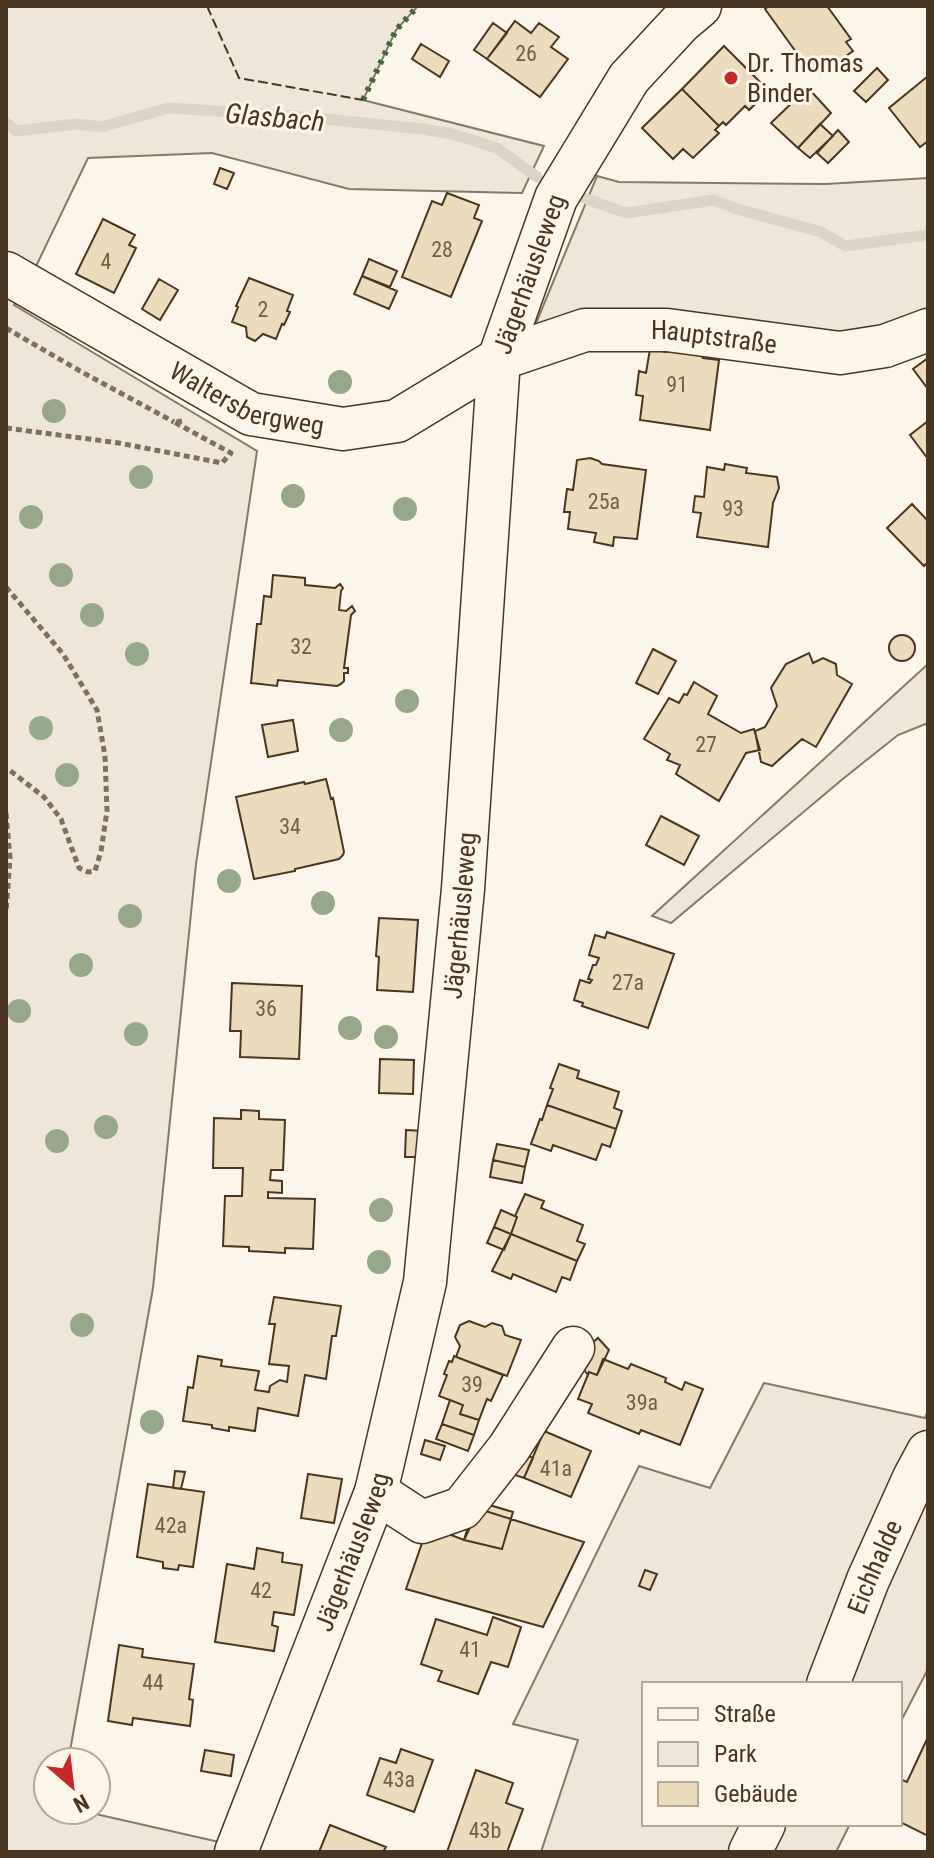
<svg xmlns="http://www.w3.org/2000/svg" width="934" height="1858" viewBox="0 0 934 1858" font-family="'Roboto Condensed',sans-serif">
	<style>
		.green { fill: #ede6d9; stroke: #887966; stroke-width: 2 }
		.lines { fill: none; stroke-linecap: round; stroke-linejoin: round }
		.stream { stroke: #dcd4c6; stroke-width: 11 }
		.building { fill: #ecdcbc; stroke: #4a3520; stroke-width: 2 }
		.minor-casing { stroke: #4a3520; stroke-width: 45 }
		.path { stroke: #7f6f5c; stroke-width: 5; stroke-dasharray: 6 4; stroke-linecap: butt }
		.minor { stroke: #fbf6e9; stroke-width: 42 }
		.hedge { stroke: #436837; stroke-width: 6; stroke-dasharray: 4 6; stroke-linecap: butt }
		.fence { stroke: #4a3520; stroke-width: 2; stroke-dasharray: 10 4; stroke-linecap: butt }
		.tree { fill: #96a887 }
		.poi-dot { fill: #c62828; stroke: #fbf6e9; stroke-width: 3 }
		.labels { text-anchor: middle; stroke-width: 6; stroke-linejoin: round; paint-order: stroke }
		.number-label { font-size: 22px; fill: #725f47 }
		.poi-label { font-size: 26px; fill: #4a3520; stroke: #fbf6e9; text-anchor: start }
		.street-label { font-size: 26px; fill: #4a3520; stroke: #fbf6e9 }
		.water-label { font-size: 28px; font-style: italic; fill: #4a3520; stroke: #fbf6e9 }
	</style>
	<rect width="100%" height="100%" fill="#fbf6e9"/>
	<path class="green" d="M6,6H418L396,30L363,100L544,146L522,193L349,189L212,153L88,158L28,283L14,305L257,451L196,864L153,1288L68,1762H48V1810H78L228,1844L225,1852H6Z
		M597,176L619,182L826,184L928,178V325L884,342L527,345Z
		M928,664V723L898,735L844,778L671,923L652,916Z
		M764,1383L925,1418L928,1410V1669L900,1723V1684H644V1824H850L836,1852H541L578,1740L513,1724L639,1466L710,1488Z"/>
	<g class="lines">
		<path class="stream" d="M6,122L16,131L77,124L101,127L169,108L295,116L423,129L452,134L497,148L537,177
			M581,197L626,213L714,200L734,208L821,232L845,246L928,235"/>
	</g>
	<path class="building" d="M769,6H827L851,39L846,42L853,51L821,74L814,65L809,70L765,9Z
		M515,21L531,33L539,23L559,37L551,47L568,59L540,97L487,59Z
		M493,23L507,33L487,59L474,50Z
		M421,44L449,61L440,77L412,59Z
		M724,46L769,91L749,110L745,106L726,125L723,122L719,126L682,89Z
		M877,68L888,80L866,102L854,91Z
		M928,76V141L920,147L889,108Z
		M682,89L719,126L715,130L719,133L693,158L683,149L673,159L642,128Z
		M810,90L831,113L798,148L771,123L798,97L800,100Z
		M820,124L833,136L810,158L798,148Z
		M838,130L849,142L828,163L817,153Z
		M220,168L234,173L227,189L214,184Z
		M447,193L479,205L474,218L482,221L451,297L402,277L432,201L442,205Z
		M103,219L135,235L129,245L136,248L114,293L76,274Z
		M369,259L397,271L390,287L362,276Z
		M362,276L397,291L389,309L354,294Z
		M249,278L293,295L287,311L290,312L284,325L282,324L276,339L263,334L255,341L247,337L246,327L232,322L238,307L236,306Z
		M159,279L178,290L160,320L142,309Z
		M650,349L666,352L671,350L701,354L703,358L719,360L710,430L640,420L643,396L636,395L639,371L646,373Z
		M928,358V389L913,369Z
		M928,421V459L910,435Z
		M590,458L599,461L602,464L646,470L637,539L614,537L613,546L594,542L596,533L568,529L570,512H564L567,489L573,490L577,460Z
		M725,464L747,468L746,473L777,477L779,488L773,503L768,547L697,537L701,513L693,512L695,496L704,497L707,467L724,470Z
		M912,504L928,521V562L924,566L887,528Z
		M273,575L305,578V585L335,588L340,584L343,588L341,591L339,610L346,611L352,606L355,611L351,615L344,668H348V673H344V681L341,684L337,686L278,680L277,686L251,683L257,624H261L264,596L271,597Z
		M889 648a13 13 0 1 1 26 0a13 13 0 1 1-26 0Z
		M653,649L676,661L658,694L636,683Z
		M809,653L813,663L823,658L836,664L837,675L852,684L816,747L802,739L772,766L761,762L755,731L765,727L777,706L771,688L786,664Z
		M694,682L717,696L708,714L741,733L754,729L760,750L746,753L719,801L676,774L680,765L667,760L670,754L644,739L669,698L679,703L684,694L687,695Z
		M293,720L298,751L268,757L262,725Z
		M326,779L331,799L333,798L344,852L343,855L339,859L295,869V871L254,879L236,797L304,782L305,784Z
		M661,816L699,836L684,865L646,845Z
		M379,918L418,920L413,992L377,990L379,957L376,956Z
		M607,932L674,954L648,1028L582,1006L583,1003L574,1000L580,980L590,983L592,980L588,979L593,965H596L599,958L589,955L595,935L605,938Z
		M232,983L302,986L299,1059L240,1057L241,1031H230Z
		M380,1059L414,1060L413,1094L379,1093Z
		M559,1064L579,1071L577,1078L619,1092L614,1108L622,1111L616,1129L547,1105L553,1089L550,1088Z
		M547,1105L616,1129L610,1147L602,1144L596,1160L553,1145L551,1151L531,1144L540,1119L542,1120Z
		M241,1110L259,1111V1119L285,1120L283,1170H271L270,1180L282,1181V1193L268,1192V1198L315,1199L313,1249L285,1248V1253L249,1251V1247L223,1246L225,1196H242L243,1168H213L214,1118L241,1119Z
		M406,1130L424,1131L423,1157H405Z
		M497,1144L529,1150L525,1167L493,1160Z
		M493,1160L525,1167L522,1183L490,1177Z
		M525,1194L544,1201L541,1208L583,1225L577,1241L585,1244L577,1261L511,1234L517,1217L515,1216Z
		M501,1210L517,1217L511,1234L494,1227Z
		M494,1227L511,1234L504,1250L487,1243Z
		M511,1234L577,1261L570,1280L562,1277L556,1292L513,1274L511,1279L492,1271Z
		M274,1297L341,1306L336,1336H332L326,1379L305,1375L298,1416L258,1408L255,1431L229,1427V1431L212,1428V1425L183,1421L188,1387L193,1388L198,1356L222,1360L221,1366L259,1371L255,1390L269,1392L270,1386L280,1380L287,1382L289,1366L269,1364L275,1324H269Z
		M469,1321L485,1327L492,1323L502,1326L505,1335L521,1340L507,1376L456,1357L460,1346L455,1337L460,1325Z
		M598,1338L609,1350L597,1375L589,1372L588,1375L575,1358Z
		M454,1356L503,1375L491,1401L487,1399L479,1420L460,1414L463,1405L439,1396L447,1375L444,1374L449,1361L452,1362Z
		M603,1359L628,1369L631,1364L666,1378L665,1382L682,1390L685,1382L703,1389L680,1445L641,1430L639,1434L588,1413L592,1404L578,1399L589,1372L597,1375Z
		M450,1400L463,1405L460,1414L479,1420L474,1435L442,1424Z
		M442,1424L474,1435L468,1451L436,1439Z
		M544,1431L591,1451L571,1497L524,1478Z
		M425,1440L445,1446L440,1460L421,1454Z
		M524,1454L533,1458L524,1478L515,1475Z
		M175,1471L185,1472L181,1489L173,1488Z
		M308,1474L342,1479L334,1523L301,1518Z
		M148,1484L204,1492L193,1567L179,1565L178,1570L163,1568V1562L137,1557Z
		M476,1501L513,1512L502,1549L464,1540Z
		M479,1509L584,1542L543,1627L406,1589L428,1526L464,1540Z
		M257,1548L283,1553L282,1562L302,1565L294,1615L274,1612L272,1625L278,1627L274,1651L215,1642L227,1564L254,1569Z
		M645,1570L657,1574L650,1590L639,1586Z
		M493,1617L521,1627L508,1667L491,1662L478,1694L438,1681L442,1671L421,1664L436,1619L487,1635Z
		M119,1645L143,1649L142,1657L194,1664L189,1699L193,1700L190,1726L133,1718L132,1725L108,1721Z
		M927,1739H928V1836L900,1822V1779L907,1782Z
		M401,1749L433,1760L414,1812L367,1795L380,1758L396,1763Z
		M205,1750L234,1755L231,1776L201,1771Z
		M476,1770L513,1783L506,1803L523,1809L507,1852H447Z
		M330,1825L386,1847L383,1852H319Z"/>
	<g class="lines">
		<g class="minor-casing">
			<g id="minor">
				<path id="s1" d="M6,273L251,414L343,429L397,421L499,359L585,330H667L840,353L885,346L928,330"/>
				<path d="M376,1492L422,1522L462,1508L509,1448L573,1348"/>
				<path id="s2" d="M828,1684L868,1580L914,1478L928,1452"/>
				<path id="s3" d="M236,1852L376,1492L425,1282L463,889L499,359L556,198L629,78L681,22L700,6"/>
				<path d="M750,1852L764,1824"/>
			</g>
		</g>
		<path class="path" d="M6,328L80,371L174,422
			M6,428L119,443L222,463L231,453L174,422L182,421
			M6,587L63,654L97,710L105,756L107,811L101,851L95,871L88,872L79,868L61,819L44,797L8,769H6
			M6,813L10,858L6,913"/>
		<use href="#minor" class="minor"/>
		<path class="hedge" d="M363,100L396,30L418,6"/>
		<path class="fence" d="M207,6L239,78L363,100"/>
	</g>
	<g class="tree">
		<circle cx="340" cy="382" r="12"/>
		<circle cx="54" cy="411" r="12"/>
		<circle cx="141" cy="477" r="12"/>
		<circle cx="293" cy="496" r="12"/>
		<circle cx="405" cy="509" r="12"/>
		<circle cx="31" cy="517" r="12"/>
		<circle cx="61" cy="575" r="12"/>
		<circle cx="92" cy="615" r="12"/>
		<circle cx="137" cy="654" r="12"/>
		<circle cx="407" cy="701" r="12"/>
		<circle cx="41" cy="728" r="12"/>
		<circle cx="341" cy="730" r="12"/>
		<circle cx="67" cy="775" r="12"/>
		<circle cx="229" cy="881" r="12"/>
		<circle cx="323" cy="903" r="12"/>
		<circle cx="130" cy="916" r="12"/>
		<circle cx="81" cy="965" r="12"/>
		<circle cx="19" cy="1011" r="12"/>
		<circle cx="350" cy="1028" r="12"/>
		<circle cx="136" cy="1034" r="12"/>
		<circle cx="386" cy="1037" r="12"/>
		<circle cx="106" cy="1127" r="12"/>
		<circle cx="57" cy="1141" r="12"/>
		<circle cx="381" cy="1210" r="12"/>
		<circle cx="379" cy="1262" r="12"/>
		<circle cx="82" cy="1325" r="12"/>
		<circle cx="152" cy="1422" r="12"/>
	</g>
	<circle class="poi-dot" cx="731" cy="78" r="8"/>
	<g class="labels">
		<g class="number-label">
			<text x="526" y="61">26</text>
			<text x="442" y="257">28</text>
			<text x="106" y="269">4</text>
			<text x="263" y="317">2</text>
			<text x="677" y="392">91</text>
			<text x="604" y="509">25a</text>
			<text x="733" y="516">93</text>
			<text x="301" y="654">32</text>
			<text x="706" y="752">27</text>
			<text x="290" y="834">34</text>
			<text x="628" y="990">27a</text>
			<text x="266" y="1016">36</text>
			<text x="472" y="1392">39</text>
			<text x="642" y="1410">39a</text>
			<text x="556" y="1476">41a</text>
			<text x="171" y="1533">42a</text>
			<text x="261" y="1598">42</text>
			<text x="470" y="1657">41</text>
			<text x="153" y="1690">44</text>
			<text x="399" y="1787">43a</text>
			<text x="485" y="1838">43b</text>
		</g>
		<g class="poi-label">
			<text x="747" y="72">Dr. Thomas<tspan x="747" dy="30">Binder</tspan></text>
		</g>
		<g class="street-label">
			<text dy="9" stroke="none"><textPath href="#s3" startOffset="1618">Jägerhäusleweg</textPath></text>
			<text dy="9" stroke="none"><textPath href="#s1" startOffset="770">Hauptstraße</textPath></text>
			<text dy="9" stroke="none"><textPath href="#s1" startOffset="274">Waltersbergweg</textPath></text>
			<text dy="9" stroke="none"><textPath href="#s3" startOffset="970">Jägerhäusleweg</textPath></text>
			<text dy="9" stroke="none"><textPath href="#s3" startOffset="322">Jägerhäusleweg</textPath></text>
			<text dy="9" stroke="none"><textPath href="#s2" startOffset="126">Eichhalde</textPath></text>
		</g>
		<g class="water-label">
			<text transform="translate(275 117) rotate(5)" y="10">Glasbach</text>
		</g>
	</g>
	<rect width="934" height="1858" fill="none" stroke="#4a3520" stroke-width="16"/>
	<rect x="642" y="1682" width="260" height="144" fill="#fbf6e9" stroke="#b4a999" stroke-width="2"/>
	<rect x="658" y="1708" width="40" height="12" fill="#fbf6e9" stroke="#b4a999" stroke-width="2"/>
	<text x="714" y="1722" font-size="24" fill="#4a3520">Straße</text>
	<rect x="658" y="1742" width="40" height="24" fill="#ede6d9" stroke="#b4a999" stroke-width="2"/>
	<text x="714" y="1762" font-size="24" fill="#4a3520">Park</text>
	<rect x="658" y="1782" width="40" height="24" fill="#ecdcbc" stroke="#b4a999" stroke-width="2"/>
	<text x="714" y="1802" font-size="24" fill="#4a3520">Gebäude</text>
	<g transform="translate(72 1786) rotate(152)"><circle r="38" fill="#fbf6e9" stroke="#b4a999" stroke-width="2"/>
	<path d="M0-6L14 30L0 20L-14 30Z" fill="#c62828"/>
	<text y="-12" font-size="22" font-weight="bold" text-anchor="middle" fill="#4a3520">N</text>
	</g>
</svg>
